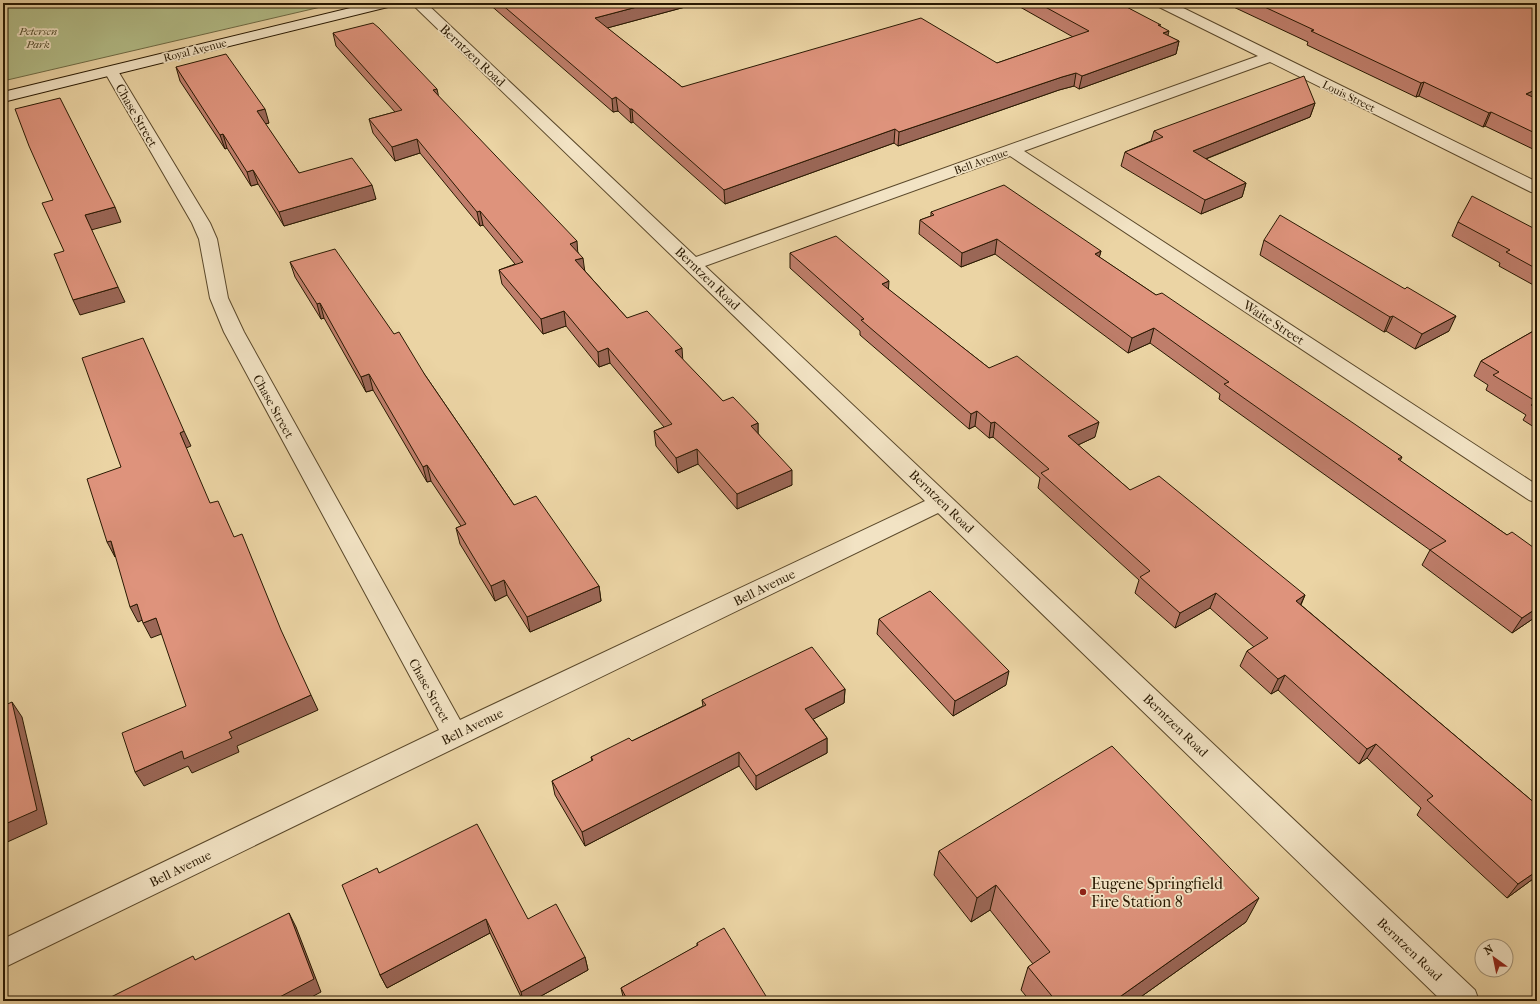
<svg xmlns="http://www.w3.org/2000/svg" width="1540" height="1004" viewBox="0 0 1540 1004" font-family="'IM FELL French Canon',serif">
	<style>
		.green { fill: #b3bd88; stroke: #6e6b45 }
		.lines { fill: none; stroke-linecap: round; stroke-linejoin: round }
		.street-casing { stroke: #5a482a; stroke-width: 2 }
		.secondary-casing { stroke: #291902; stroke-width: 2 }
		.street { fill: #f2e3c4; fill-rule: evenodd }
		.secondary { fill: #f2e3c4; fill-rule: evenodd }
		.wall { fill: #bf7e6b; stroke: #291902 }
		.shaded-wall { fill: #9b6757; stroke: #291902 }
		.building { fill: #de937c; stroke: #291902 }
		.poi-dot { fill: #8f2418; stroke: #f2e3c4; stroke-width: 1.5 }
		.labels { text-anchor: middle; stroke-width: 3.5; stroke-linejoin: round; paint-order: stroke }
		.far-park-label { font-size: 11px; font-style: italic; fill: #524a2a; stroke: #f2e3c4 }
		.far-street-label { font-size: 11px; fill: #291902; stroke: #f2e3c4 }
		.street-label { font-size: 13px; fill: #291902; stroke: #f2e3c4 }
		.near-poi-label { font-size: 16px; fill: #291902; stroke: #f2e3c4; text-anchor: start }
	</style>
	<rect width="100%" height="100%" fill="#ebd4a4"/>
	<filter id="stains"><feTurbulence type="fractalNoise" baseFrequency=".005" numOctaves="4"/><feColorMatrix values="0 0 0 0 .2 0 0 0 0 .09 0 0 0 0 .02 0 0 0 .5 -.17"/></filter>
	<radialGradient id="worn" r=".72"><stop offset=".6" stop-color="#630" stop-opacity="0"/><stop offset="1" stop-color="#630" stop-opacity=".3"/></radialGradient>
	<path class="green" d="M3,3H338L3,81Z"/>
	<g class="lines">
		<g class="street-casing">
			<path id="street" d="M411,3H426L696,257L1258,56L1157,6L1155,3H1173L1537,182V193L1531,192L1270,62L1024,151L1537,485V503L1529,500L1010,156L705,266L1475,990L1479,1001H1442L938,513L3,968V939L439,730L224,332L210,298L199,239L192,223L104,71L106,68H116L118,71L210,223L217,239L228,298L244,332L460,720L925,501Z"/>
		</g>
		<g class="secondary-casing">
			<path id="secondary" d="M371,3H394L392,6L3,102V92Z"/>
		</g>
		<use href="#street" class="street"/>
		<use href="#secondary" class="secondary"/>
	</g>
	<path class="wall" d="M488,3H700L607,28L682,87L997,63L1073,37L1013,3H1119L1160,26L1168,36L1179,41L1176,54L1079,89L1074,86L1059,90L898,146L894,143L725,204L633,122L631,123L618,111L613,112Z
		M766,3H782L770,6Z
		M1225,3H1537V151L1485,126L1483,127L1419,96L1416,97L1307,45L1308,42Z
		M333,33L439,97L578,252L585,271L627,318L682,359L723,401L758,423V433L792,485L737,509L698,464L678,473L656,446L654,431L664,427L610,363L599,367L566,326L543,334L502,284L499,270L515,264L483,225L480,226L420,153L395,161L373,133L369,119L395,112L336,46Z
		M176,67L269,123L265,124L299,173L376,199L284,226L258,184L251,186L227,148L225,149L180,81Z
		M1315,103L1310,117L1206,159L1246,183L1242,197L1201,214L1121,166L1125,152L1151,141L1154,131Z
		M931,212L1101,251L1099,257L1156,295L1402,457L1400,461L1507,535L1537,550V616L1512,633L1422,565L1430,550L1219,399L1220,394L1150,343L1128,353L995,254L961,267L919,234L920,220L931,216Z
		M1458,222L1537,230V287L1499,266L1500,263L1452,236Z
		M1264,240L1449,331L1415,349L1386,331L1384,332L1260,255Z
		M790,253L889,290L989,368L1095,437L1078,445L1130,490L1305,595L1301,605L1537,805V876L1507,898L1417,815L1421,808L1367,758L1359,764L1278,690L1271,694L1240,666L1247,651L1254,647L1210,608L1175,628L1135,593L1139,580L1038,488L1040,478L993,437L989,438L975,426L969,429L860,335V331L790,268Z
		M290,262L394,334L425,375L514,505L599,586L601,601L530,632L507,595L495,601L460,544L456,528L461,526L431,481L427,482L373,390L366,392L324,318L321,319L295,277Z
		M1537,329V429L1523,420L1526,415L1486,390L1488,385L1474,376L1481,361Z
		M879,619L1006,685L953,716L877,634Z
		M845,689L844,703L813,719L827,738V753L756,790L739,766L585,846L555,795L552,781L592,761L591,757L632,741L703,706L702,700Z
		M939,851L1246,922L1135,1001H1030L1021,990L1028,967L1033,964L990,910L971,922L934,875Z
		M379,873L528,919L585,957L588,970L532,1001H523L490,933L387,988L380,975Z
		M697,943L769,1001H624L621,988L697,946Z"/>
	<path class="shaded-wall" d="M652,3H700L596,31L595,18Z
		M770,3H782L770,6Z
		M1169,31L1166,44L1163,33Z
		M1179,41L1176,54L1079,89L1082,76Z
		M1076,73L1074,86L1059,90L898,146L899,132L1062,77Z
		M1424,82L1419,96L1416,97L1421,83Z
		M437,89L440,103L433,90Z
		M1537,89V101L1526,94Z
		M616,97L618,111L613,112L612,99Z
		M1315,103L1310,117L1190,165L1193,151Z
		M265,109L269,123L261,125L257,111Z
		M630,109H632L633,122L631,123Z
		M1491,112L1485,126L1483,127L1489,113Z
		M895,129L894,143L725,204L724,190Z
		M223,134L227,148L225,149L220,135Z
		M417,139L420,153L395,161L392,147Z
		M253,170L258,184L251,186L247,172Z
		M1246,183L1242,197L1201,214L1205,200Z
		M372,185L376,199L284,226L279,212Z
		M115,207L121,222L91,230L85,215Z
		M480,211L483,225L480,226L477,212Z
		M997,239L995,254L961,267L962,253Z
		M577,241L578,256L570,244Z
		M1101,251L1097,266L1095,254Z
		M583,258L585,273L575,260Z
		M889,281L888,296L882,284Z
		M118,287L125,302L80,315L73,300Z
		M320,303L324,318L321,319L317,304Z
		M564,311L566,326L543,334L541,319Z
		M1393,316L1386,331L1384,332L1390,317Z
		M1456,316L1449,331L1415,349L1422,334Z
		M1154,328L1150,343L1128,353L1132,338Z
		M608,348L610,363L599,367L598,352Z
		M682,348L683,363L675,351Z
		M369,374L373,390L366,392L361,377Z
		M977,411L975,426L969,429L971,414Z
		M995,422L993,437L989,438L991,423Z
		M1099,422L1095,437L1065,451L1068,436Z
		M758,423V438L751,426Z
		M184,431L191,446L186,448L180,433Z
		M697,449L698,464L678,473L676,458Z
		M427,465L431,481L427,482L423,467Z
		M792,470V485L737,509V494Z
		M111,541L115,557L107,542Z
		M504,580L507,595L495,601L491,586Z
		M599,586L601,601L530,632L527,617Z
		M1216,593L1210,608L1175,628L1180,613Z
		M1305,595L1298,610L1296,601Z
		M137,604L145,619L138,622L130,607Z
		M1537,608V616L1512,633L1522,618Z
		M156,618L164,633L151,638L143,623Z
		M1009,671L1006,685L953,716L955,701Z
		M1285,675L1278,690L1271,694L1278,679Z
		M845,689L844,703L804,724L805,709Z
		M311,695L318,710L237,746L239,752L192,773L188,766L144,786L135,772L182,751L229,732Z
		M12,702L22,717L47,824L3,844V825Z
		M827,738V753L756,790V776Z
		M1376,744L1367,758L1359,764L1367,749Z
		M739,752V766L585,846L582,832Z
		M1537,871V876L1507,898L1518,884Z
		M996,885L990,910L971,922L977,898Z
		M1259,898L1246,922L1135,1001H1114Z
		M289,913L296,927L321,992L304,1001H272Z
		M486,919L490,933L387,988L380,975Z
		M585,957L588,970L532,1001H523L521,992Z"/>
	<path class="building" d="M500,3H652L595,18L682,87L921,18L997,63L1089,31L1038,3H1119L1161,25H1158L1169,31L1163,33L1179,41L1082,76L1076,73L1062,77L899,132L895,129L724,190L632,109H630L616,97L612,99Z
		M1256,3H1537V89L1526,94L1537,99V134L1491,112L1489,113L1424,82L1421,83L1311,31L1314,30Z
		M373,23L379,28L437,89L433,90L577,241L570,244L583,258L575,260L627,318L647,311L682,348L675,351L723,401L733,397L758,423L751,426L792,470L737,494L697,449L676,458L654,431L672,424L608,348L598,352L564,311L541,319L499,270L523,262L480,211L477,212L417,139L392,147L369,119L402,110L333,33Z
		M226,54L265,109L257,111L299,173L352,158L372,185L279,212L253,170L247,172L223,134L220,135L176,67Z
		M1304,76L1315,103L1193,151L1246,183L1205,200L1125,152L1163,137L1154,131Z
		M60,98L115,207L85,215L118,287L73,300L54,254L64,251L42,203L53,200L29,146L15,109Z
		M1004,185L1101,251L1095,254L1156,295L1162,293L1356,425L1402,457L1398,459L1507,535L1512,532L1537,550V608L1522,618L1430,550L1446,541L1224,384L1229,382L1154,328L1132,338L997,239L962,253L920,220L934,215L931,212Z
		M1472,196L1537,230V269L1506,252L1510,250L1458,222Z
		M1280,215L1405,289L1407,287L1456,316L1422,334L1393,316L1390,317L1264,240Z
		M836,236L889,281L882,284L989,368L1017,356L1099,422L1068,436L1130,490L1159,476L1305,595L1296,601L1537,805V871L1518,884L1427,800L1433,796L1376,744L1367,749L1285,675L1278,679L1247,651L1268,638L1216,593L1180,613L1140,577L1150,571L1041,473L1049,469L995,422L991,423L977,411L971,414L861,320L864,319L790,253Z
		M335,249L394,334L399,332L425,375L514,505L536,496L599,586L527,617L504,580L491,586L456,528L466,524L427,465L423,467L369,374L361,377L320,303L317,304L290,262Z
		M1537,329V402L1493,375L1499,372L1481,361Z
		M143,338L184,431L180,433L210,503L218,501L234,537L242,534L281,630L311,695L229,732L232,738L184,759L182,751L135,772L122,733L186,706L156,618L143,623L137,604L130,607L111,541L107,542L87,479L121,467L82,358Z
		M1537,402V409L1531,405Z
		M930,591L1009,671L955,701L879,619Z
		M812,647L845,689L805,709L827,738L756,776L739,752L582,832L552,781L593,760L591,757L629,738L632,741L706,705L702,700Z
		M12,702L37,810L3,825V706Z
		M1112,746L1259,898L1114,1001H1056L1028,967L1050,952L996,885L977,898L939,851Z
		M477,824L528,919L556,904L585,957L521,992L486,919L380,975L342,885L377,868L379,873Z
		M289,913L314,979L272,1001H103L193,956L195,960Z
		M724,928L769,1001H628L621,988L698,945L697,943Z"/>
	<circle class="poi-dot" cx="1083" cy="892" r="4"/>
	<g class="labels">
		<g class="far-park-label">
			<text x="38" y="35">Petersen<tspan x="38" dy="13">Park</tspan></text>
		</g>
		<g class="far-street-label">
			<text transform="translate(195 50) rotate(-14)" y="4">Royal Avenue</text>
			<text transform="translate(1349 96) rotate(26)" y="4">Louis Street</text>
			<text transform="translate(981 161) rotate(-20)" y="4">Bell Avenue</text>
		</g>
		<g class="street-label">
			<text transform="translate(473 55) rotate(43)" y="5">Berntzen Road</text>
			<text transform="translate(137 115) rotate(60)" y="5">Chase Street</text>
			<text transform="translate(708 278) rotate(44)" y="5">Berntzen Road</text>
			<text transform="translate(1274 322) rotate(33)" y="5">Waite Street</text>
			<text transform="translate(274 406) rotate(61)" y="5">Chase Street</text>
			<text transform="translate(942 501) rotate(44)" y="5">Berntzen Road</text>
			<text transform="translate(764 587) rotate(-26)" y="5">Bell Avenue</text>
			<text transform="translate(430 690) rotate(61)" y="5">Chase Street</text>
			<text transform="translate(1176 725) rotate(44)" y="5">Berntzen Road</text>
			<text transform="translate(472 726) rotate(-26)" y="5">Bell Avenue</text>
			<text transform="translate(180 868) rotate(-26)" y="5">Bell Avenue</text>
			<text transform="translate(1410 949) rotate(44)" y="5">Berntzen Road</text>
		</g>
		<g class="near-poi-label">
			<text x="1091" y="889">Eugene Springfield<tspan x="1091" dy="18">Fire Station 8</tspan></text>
		</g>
	</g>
	<rect width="1540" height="1004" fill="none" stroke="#ebd4a4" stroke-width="16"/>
	<rect x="4" y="4" width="1532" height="996" fill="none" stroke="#291902" stroke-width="2"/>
	<rect x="8" y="8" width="1524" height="988" fill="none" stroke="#291902"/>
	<g transform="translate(1494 958) rotate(327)"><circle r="19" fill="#f2e3c4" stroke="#a29276"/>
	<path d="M0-3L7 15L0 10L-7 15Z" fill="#8f2418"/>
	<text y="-6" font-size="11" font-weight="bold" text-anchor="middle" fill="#291902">N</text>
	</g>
	<rect width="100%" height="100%" filter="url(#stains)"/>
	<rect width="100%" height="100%" fill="url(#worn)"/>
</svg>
